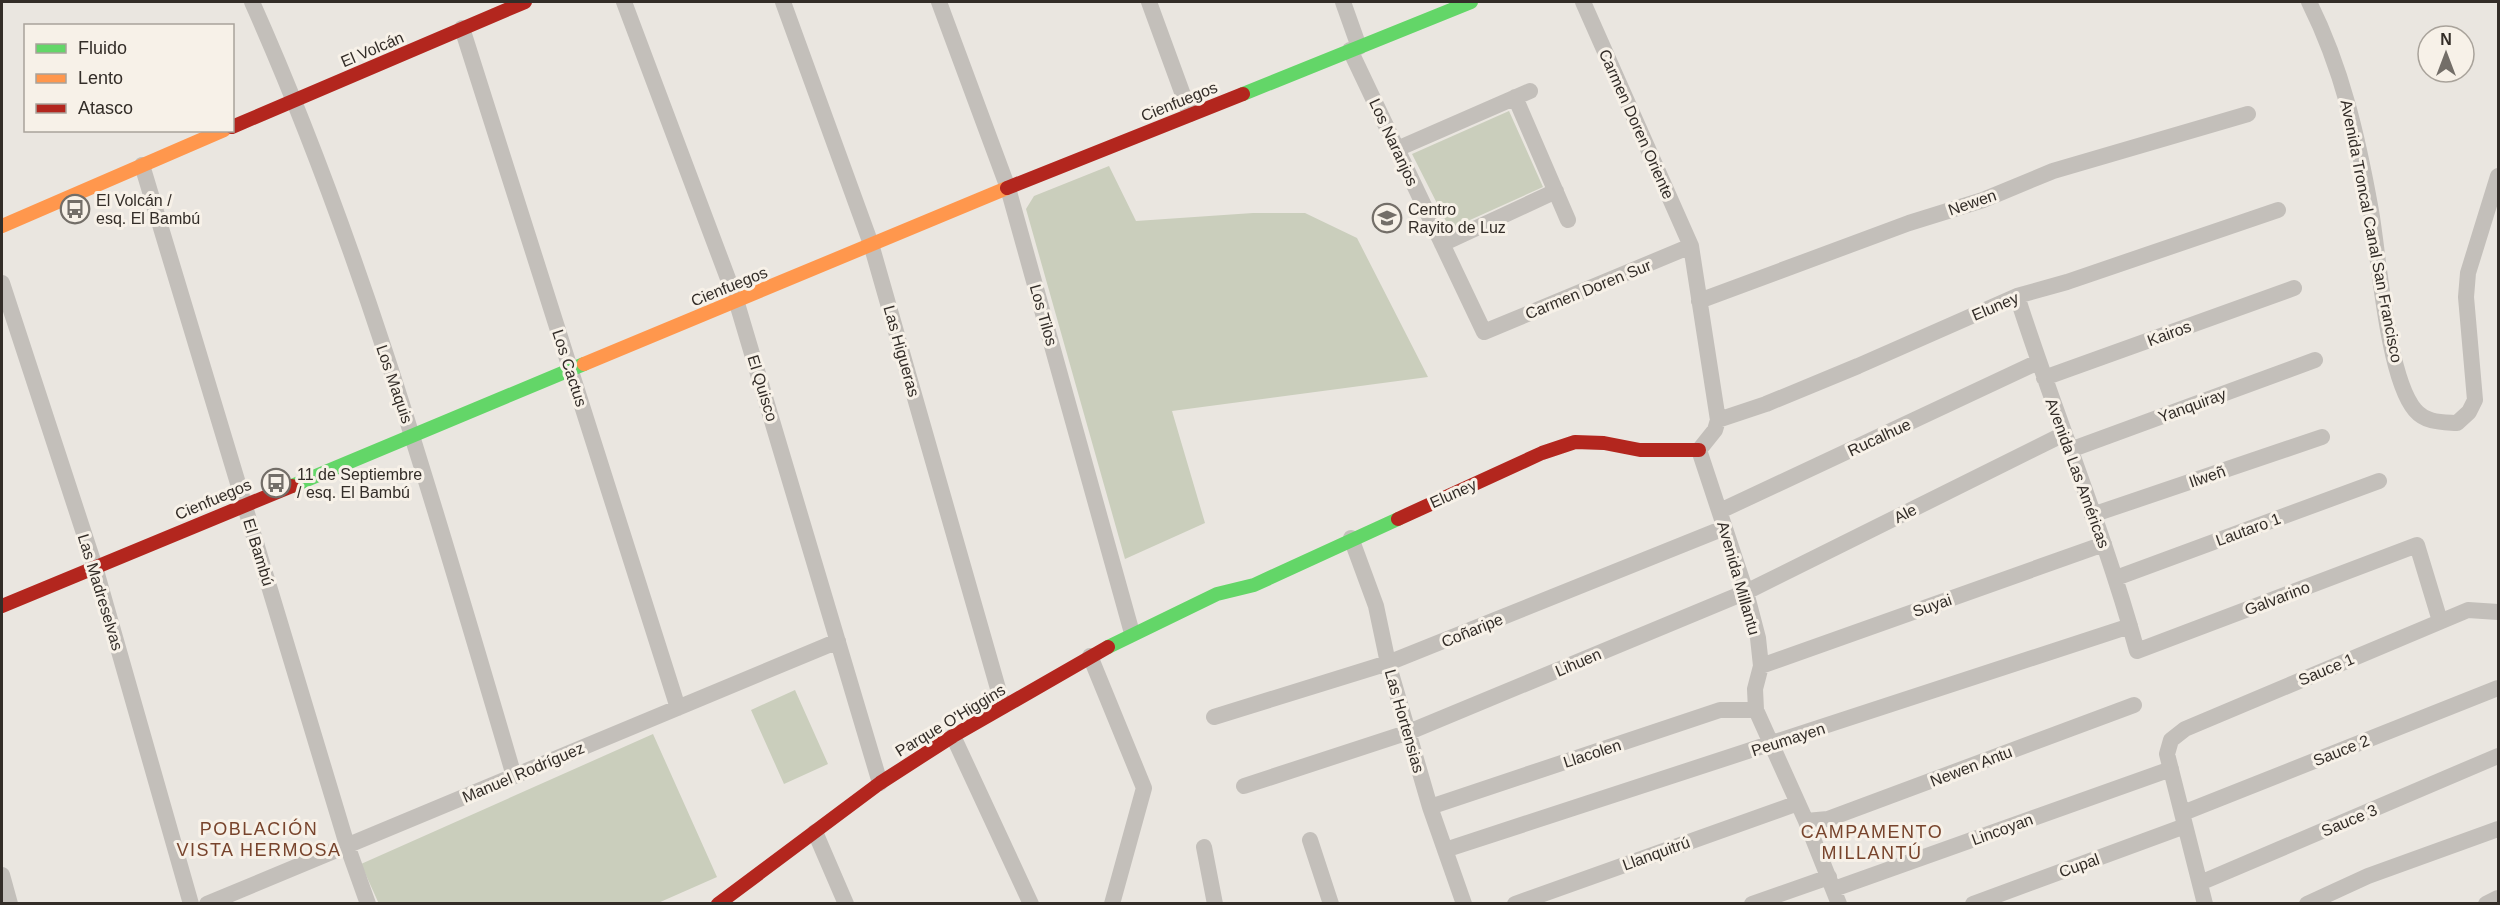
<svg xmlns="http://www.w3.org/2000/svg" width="2500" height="905" viewBox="0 0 2500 905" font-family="Arial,sans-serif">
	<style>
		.green { fill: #cacebc }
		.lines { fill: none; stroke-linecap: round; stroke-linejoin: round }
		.street { stroke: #c3bfba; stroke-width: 16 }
		.fast { stroke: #63d668; stroke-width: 14 }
		.slow { stroke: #ff974d; stroke-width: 14 }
		.jam { stroke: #b3261e; stroke-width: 14 }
		.labels { text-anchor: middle; stroke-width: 6; stroke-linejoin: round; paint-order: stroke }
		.street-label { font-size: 16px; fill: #332d28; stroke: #f7f1e8 }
		.poi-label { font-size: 16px; fill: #332d28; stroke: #f7f1e8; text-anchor: start }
		.neighbourhood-label { font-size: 18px; letter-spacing: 1.5px; fill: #78442c; stroke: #f7f1e8 }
	</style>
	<rect width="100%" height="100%" fill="#eae6e0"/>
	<path class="green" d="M1509,111L1543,187L1450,229L1412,154Z
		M1109,166L1136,221L1253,213H1305L1357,238L1428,377L1172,411L1205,523L1125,559L1026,209L1034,196Z
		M795,690L828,764L784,784L751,710Z
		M653,734L717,877L658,903L379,904L361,864Z"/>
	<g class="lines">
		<path class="street" d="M252,2C363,251 437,515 514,776
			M624,2L736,300L880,783
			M783,2L871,244L1003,706
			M939,2L1008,188L1132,633
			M1149,2L1190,114
			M1343,2L1359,47
			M1583,2L1691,246L1718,420L1715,430L1699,450L1746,592L1758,638L1761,666L1755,689L1756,710L1806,821L1839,904
			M2309,2C2342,68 2358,138 2371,211C2379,257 2387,377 2415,410C2426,423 2442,422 2457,423L2469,412L2475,400L2466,297L2468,273L2498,176
			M462,28L678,708
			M1350,50L1484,332L1691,246
			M1515,97L1568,220
			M1397,149L1530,91
			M142,165L347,845L368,904
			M1442,244L1556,191
			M2,283L95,567L191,904
			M2017,296C2055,415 2104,531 2137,651L2417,545L2440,621
			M1699,301L1909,223L1983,200L2053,171L2248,114
			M2044,378L2294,288
			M1718,420L1766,404L1858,366L2017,296L2067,282L2278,210
			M2070,450L2315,360
			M1720,511L2038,362
			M2092,515L2322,437
			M1351,538L1376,606L1388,663L1430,807L1464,904
			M2116,578L2379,481
			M1090,656L1144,788L1112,904
			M1761,666L2104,544
			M1214,717L1388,663L1724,528
			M953,736L1031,904
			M1244,786L1409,732L1746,592L2064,434
			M1430,807L1720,710H1756
			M2183,813L2498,688
			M1806,821L1828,819L2134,705
			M815,832L846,904
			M1310,840L1331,904
			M1204,847L1215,904
			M1445,850L2130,626
			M2,875L10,904
			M2200,883L2498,756
			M1834,889L2171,769
			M207,904L838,641
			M1515,904L1798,803
			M1752,904L1829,877
			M1973,904L2185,826
			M2205,904L2167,754L2171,740L2185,729L2468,610L2498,612
			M2307,904L2368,876L2498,829
			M2486,904L2498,898"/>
		<path class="fast" d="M1243,94L1471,2
			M292,486L584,364
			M1108,647L1217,594L1254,585L1398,519"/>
		<path class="slow" d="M2,226L224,130
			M584,364L1007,188"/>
		<path class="jam" d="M232,127L525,2
			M1007,188L1243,94
			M1398,519L1542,453L1575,442L1604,443L1640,450H1699
			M2,606L292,486
			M718,904L880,783L953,736L1108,647"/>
	</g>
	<defs>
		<g id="bus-ring" transform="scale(1.5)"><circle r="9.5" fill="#f7f1e8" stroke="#736e68" stroke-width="1.5"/><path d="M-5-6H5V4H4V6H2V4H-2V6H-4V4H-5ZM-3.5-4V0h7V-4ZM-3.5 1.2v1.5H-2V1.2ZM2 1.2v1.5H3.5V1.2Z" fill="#736e68"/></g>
		<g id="school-ring" transform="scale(1.5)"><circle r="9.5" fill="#f7f1e8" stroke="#736e68" stroke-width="1.5"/><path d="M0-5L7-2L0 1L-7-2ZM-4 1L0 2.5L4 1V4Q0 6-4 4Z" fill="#736e68"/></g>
	</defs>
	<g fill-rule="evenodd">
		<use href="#bus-ring" x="75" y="209"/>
		<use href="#school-ring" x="1387" y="218"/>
		<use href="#bus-ring" x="276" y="483"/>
	</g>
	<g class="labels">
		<g class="street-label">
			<text transform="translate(372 49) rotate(-23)" y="6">El Volcán</text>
			<text transform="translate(1179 101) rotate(-22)" y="6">Cienfuegos</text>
			<text transform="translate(1637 124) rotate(66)" y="6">Carmen Doren Oriente</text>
			<text transform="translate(1394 142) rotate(65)" y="6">Los Naranjos</text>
			<text transform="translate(1972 202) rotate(-19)" y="6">Newen</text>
			<text transform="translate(2372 231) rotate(79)" y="6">Avenida Troncal Canal San Francisco</text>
			<text transform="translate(729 286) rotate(-22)" y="6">Cienfuegos</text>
			<text transform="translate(1588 289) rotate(-22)" y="6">Carmen Doren Sur</text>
			<text transform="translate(1995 306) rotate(-23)" y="6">Eluney</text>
			<text transform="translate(1044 315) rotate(74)" y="6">Los Tilos</text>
			<text transform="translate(2169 333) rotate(-20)" y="6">Kairos</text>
			<text transform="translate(902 351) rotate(74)" y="6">Las Higueras</text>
			<text transform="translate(570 368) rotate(72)" y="6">Los Cactus</text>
			<text transform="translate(395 384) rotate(71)" y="6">Los Maquis</text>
			<text transform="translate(763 388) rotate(73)" y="6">El Quisco</text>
			<text transform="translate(2192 405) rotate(-20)" y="6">Yanquiray</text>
			<text transform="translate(1879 437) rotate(-25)" y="6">Rucalhue</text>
			<text transform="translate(2078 473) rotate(70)" y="6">Avenida Las Américas</text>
			<text transform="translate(2207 476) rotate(-19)" y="6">Ilweñ</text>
			<text transform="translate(1453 493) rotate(-24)" y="6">Eluney</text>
			<text transform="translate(213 499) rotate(-23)" y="6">Cienfuegos</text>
			<text transform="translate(1905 513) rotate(-27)" y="6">Ale</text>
			<text transform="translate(2248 529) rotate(-20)" y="6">Lautaro 1</text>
			<text transform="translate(259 552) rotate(73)" y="6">El Bambú</text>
			<text transform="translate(1739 578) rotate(74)" y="6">Avenida Millantu</text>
			<text transform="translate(101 592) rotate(73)" y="6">Las Madreselvas</text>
			<text transform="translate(2277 598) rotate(-21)" y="6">Galvarino</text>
			<text transform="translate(1932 605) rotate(-19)" y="6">Suyai</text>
			<text transform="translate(1472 630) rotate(-22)" y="6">Coñaripe</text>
			<text transform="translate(1578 662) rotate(-23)" y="6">Lihuen</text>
			<text transform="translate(2326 669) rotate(-23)" y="6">Sauce 1</text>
			<text transform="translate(950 720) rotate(-31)" y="6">Parque O'Higgins</text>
			<text transform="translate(1405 721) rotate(74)" y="6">Las Hortensias</text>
			<text transform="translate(1788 739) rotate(-18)" y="6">Peumayen</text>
			<text transform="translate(2341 750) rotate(-22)" y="6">Sauce 2</text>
			<text transform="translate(1592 753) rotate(-18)" y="6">Llacolen</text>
			<text transform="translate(1971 766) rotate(-21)" y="6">Newen Antu</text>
			<text transform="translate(523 772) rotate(-23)" y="6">Manuel Rodríguez</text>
			<text transform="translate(2349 820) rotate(-23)" y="6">Sauce 3</text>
			<text transform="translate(2002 829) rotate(-20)" y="6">Lincoyan</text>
			<text transform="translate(1656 853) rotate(-20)" y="6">Llanquitrú</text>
			<text transform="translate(2079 865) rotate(-20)" y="6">Cupal</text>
		</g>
		<g class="poi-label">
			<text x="96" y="206">El Volcán /<tspan x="96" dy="18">esq. El Bambú</tspan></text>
			<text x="1408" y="215">Centro<tspan x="1408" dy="18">Rayito de Luz</tspan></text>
			<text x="297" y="480">11 de Septiembre<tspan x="297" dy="18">/ esq. El Bambú</tspan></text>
		</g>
		<g class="neighbourhood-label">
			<text x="259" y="835">POBLACIÓN<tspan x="259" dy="21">VISTA HERMOSA</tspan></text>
			<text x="1872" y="838">CAMPAMENTO<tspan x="1872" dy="21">MILLANTÚ</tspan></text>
		</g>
	</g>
	<rect width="2500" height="905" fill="none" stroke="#332d28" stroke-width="6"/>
	<rect x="24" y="24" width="210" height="108" fill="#f7f1e8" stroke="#a9a39b" stroke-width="1.5"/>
	<rect x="36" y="44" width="30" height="9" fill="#63d668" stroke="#a9a39b" stroke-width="1.5"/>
	<text x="78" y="54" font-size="18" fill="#332d28">Fluido</text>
	<rect x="36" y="74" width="30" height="9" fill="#ff974d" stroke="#a9a39b" stroke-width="1.5"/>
	<text x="78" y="84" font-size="18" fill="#332d28">Lento</text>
	<rect x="36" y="104" width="30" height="9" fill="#b3261e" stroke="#a9a39b" stroke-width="1.5"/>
	<text x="78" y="114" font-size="18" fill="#332d28">Atasco</text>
	<g transform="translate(2446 54)"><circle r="28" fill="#f7f1e8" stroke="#a9a39b" stroke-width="1.5"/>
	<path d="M0-4.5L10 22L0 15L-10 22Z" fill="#736e68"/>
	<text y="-9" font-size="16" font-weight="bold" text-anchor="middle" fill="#332d28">N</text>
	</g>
</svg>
